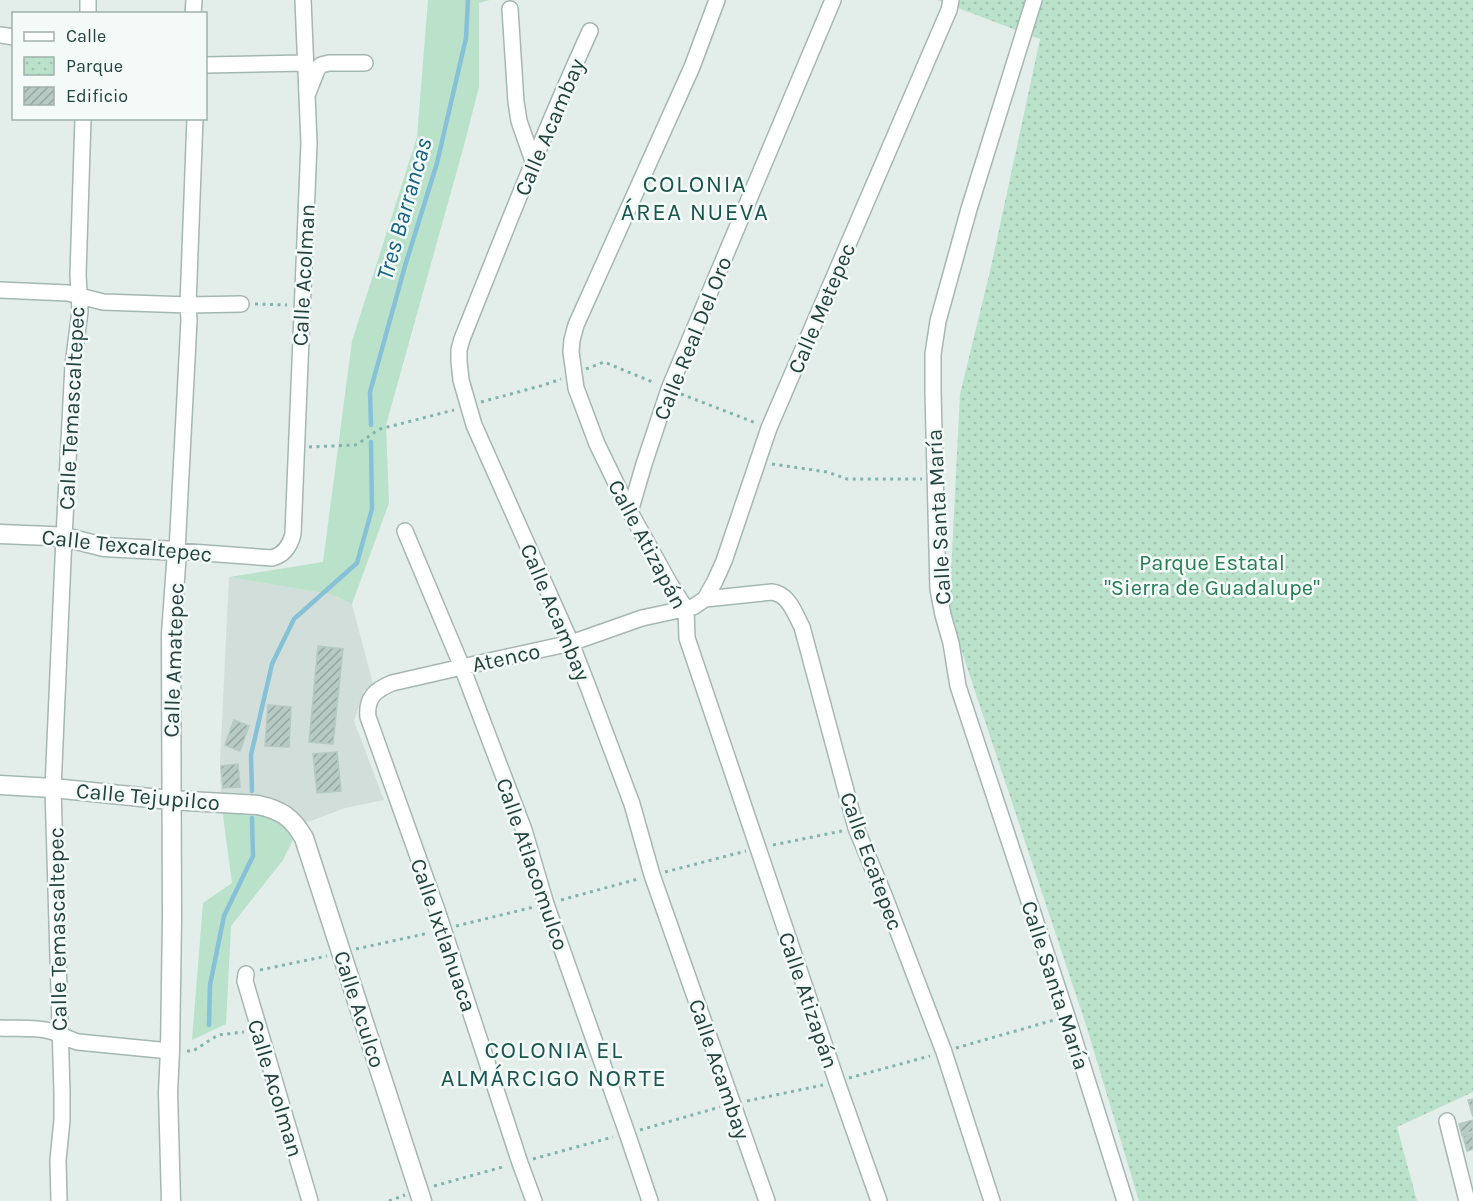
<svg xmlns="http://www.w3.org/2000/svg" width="1473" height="1201" viewBox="0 0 1473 1201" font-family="Karla,sans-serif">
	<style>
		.built { fill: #d1deda }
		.green { fill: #bae1ca }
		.park { fill: url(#park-dots) }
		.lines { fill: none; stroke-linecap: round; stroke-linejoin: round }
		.stream { stroke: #87c1d8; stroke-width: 4.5 }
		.building { fill: url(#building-hatch); stroke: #b5c9c3; stroke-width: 1.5 }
		.minor-casing { stroke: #a5b7b3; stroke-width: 18 }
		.tertiary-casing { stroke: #a5b7b3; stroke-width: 21 }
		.path { stroke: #81b5ab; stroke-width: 3; stroke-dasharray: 3 4.5; stroke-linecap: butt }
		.minor { stroke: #fff; stroke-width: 15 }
		.tertiary { stroke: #fff; stroke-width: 18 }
		.labels { text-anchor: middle; stroke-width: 5; stroke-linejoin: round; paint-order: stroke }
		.street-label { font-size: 22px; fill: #21423d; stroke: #f4faf8 }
		.park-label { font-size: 22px; fill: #277d54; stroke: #f4faf8 }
		.neighbourhood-label { font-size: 24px; letter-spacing: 1.5px; fill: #1a5650; stroke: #f4faf8 }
		.water-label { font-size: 24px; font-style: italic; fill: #156284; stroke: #f4faf8 }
	</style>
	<defs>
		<pattern id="park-dots" width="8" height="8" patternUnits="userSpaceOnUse" patternTransform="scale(1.5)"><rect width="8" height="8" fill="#bae1ca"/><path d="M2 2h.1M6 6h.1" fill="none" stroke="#a0c2ae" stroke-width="1.8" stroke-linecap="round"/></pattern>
		<pattern id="building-hatch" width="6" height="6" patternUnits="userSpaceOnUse" patternTransform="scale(1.5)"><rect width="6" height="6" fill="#b8cac4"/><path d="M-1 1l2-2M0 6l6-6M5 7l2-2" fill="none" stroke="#95a6a0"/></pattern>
	</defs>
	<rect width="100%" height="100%" fill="#e3eeeb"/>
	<path class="built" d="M229,577L335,595L352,604L374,688L364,690L354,721L384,800L345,808L300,825L221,801L220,762Z"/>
	<path class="green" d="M428,0H490L479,3V87L463,149L386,425L389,503L352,604L334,595L229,577L323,562L352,341L417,137Z
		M221,801L300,825L283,860L231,926L226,1024L192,1040L203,903L232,883Z"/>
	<path class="park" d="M937,0H1473V1092L1397,1127L1417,1201H1139L1086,1025L949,613L960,394L991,267L1040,39Z"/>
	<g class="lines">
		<path class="stream" d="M371,425L370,392L405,266L437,163L466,38L468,0
			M252,791L251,755L272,664L294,619L357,563L372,509L371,442
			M209,1025L210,985L224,916L253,856L252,818"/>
	</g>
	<path class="building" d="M318,646L343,649L333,744L309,742Z
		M268,705L291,707L289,747L265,746Z
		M234,720L249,726L240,751L225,745Z
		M337,752L341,791L317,793L313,754Z
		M238,764L240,787L223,788L221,766Z
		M1473,1099V1117L1468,1100Z
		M1473,1120V1131L1462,1135L1459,1124Z
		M1473,1133V1149L1467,1151L1463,1136Z"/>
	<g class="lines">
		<g class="minor-casing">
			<path id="minor" d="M717,0L692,67L576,325L572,340L571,352L576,388L597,444L630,512L670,584L686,609L687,638L837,1082L879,1201
				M1034,0L969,209L938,321L933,354V392L938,589L943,615L951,643L958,686L1067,1016L1125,1201
				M510,9L516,102L519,121L533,161
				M88,14V0
				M193,14L194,0
				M590,31C544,132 503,236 462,339L459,350V361L461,380L474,425L571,643L587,684L632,804L652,875L767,1201
				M0,35L14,37
				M206,65L305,63
				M308,93L317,70L321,65L329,63H365
				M195,118L188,305L189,320L177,551L272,558C284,555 290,546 293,534L309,143L303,0
				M0,290L68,293L103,302L188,305L241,304
				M630,512L644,464L669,389L833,0
				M405,531L462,667L524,830L546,904L627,1133L650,1201
				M705,599L772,592C789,594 795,614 802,627L856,828L884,895L944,1052L992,1201
				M246,974L245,981L310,1201
				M0,1028C16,1029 35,1027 50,1031C61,1034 67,1039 78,1042L170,1051
				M1447,1121L1467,1201
				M59,1201L58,1160L62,1120V1092L53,788L64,537L73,365L80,311L78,275L83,118
				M534,1201L520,1163L437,910L368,717C366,698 375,690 392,683L462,667L571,643L642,618L693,607L705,599L715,581L724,561L769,428L949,10L951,0"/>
		</g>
		<g class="tertiary-casing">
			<path id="tertiary" d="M0,534L50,536L64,537L104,547L177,551L171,634L172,919L170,1051L168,1092L171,1201
				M0,785L53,788L170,800L258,805C281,810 292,817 304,838L422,1201"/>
		</g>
		<path class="path" d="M255,304L287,305
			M586,369L604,362L655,383
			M681,394L756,423
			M481,402L544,385L561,379
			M309,447L355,445C364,441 371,434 380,429L454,410
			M772,464L827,472L847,479H922
			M773,845L842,831
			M665,872L746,851
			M561,900L638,879
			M456,926L534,907
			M356,949L429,933
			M260,970L327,956
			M956,1048L1054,1020
			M187,1051H193L218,1035L244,1032
			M849,1078L930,1056
			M747,1101L823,1085
			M640,1130L720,1107
			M533,1159L613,1137
			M434,1186L506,1166
			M389,1201L405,1195"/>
		<use href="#minor" class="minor"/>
		<use href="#tertiary" class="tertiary"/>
	</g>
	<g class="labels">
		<g class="street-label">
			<text transform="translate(549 127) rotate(-67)" y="8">Calle Acambay</text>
			<text transform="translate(303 275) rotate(-87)" y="8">Calle Acolman</text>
			<text transform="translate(821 308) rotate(-67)" y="8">Calle Metepec</text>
			<text transform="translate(692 338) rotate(-68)" y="8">Calle Real Del Oro</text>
			<text transform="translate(71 408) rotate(-87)" y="8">Calle Temascaltepec</text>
			<text transform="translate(938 517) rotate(-93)" y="8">Calle Santa María</text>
			<text transform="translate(648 544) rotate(62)" y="8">Calle Atizapán</text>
			<text transform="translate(127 545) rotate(6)" y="8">Calle Texcaltepec</text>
			<text transform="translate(556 612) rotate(67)" y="8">Calle Acambay</text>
			<text transform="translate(506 657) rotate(-12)" y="8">Atenco</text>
			<text transform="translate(173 660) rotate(-88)" y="8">Calle Amatepec</text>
			<text transform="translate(148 796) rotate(5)" y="8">Calle Tejupilco</text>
			<text transform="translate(872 861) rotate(70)" y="8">Calle Ecatepec</text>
			<text transform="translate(533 864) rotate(71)" y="8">Calle Atlacomulco</text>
			<text transform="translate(57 929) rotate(-91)" y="8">Calle Temascaltepec</text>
			<text transform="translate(444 935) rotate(71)" y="8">Calle Ixtlahuaca</text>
			<text transform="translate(1056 985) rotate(72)" y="8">Calle Santa María</text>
			<text transform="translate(809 1000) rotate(71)" y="8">Calle Atizapán</text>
			<text transform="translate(360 1009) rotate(72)" y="8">Calle Aculco</text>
			<text transform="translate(720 1069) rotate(71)" y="8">Calle Acambay</text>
			<text transform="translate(276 1088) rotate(73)" y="8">Calle Acolman</text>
		</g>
		<g class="park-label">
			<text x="1212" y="570">Parque Estatal<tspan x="1212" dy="25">"Sierra de Guadalupe"</tspan></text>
		</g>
		<g class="neighbourhood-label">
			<text x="695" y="192">COLONIA<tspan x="695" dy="28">ÁREA NUEVA</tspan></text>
			<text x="554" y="1058">COLONIA EL<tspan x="554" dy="28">ALMÁRCIGO NORTE</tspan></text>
		</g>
		<g class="water-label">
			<text transform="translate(404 209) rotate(-74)" y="8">Tres Barrancas</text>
		</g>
	</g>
	<rect x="12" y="12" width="195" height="108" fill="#f4faf8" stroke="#a0b0ad" stroke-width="1.5"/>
	<rect x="24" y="32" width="30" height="9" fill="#ffffff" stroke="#a0b0ad" stroke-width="1.5"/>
	<text x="66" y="42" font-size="18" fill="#21423d">Calle</text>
	<rect x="24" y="57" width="30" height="18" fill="url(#park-dots)" stroke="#a0b0ad" stroke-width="1.5"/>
	<text x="66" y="72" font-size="18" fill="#21423d">Parque</text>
	<rect x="24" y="87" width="30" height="18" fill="url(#building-hatch)" stroke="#a0b0ad" stroke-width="1.5"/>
	<text x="66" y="102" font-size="18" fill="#21423d">Edificio</text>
</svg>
